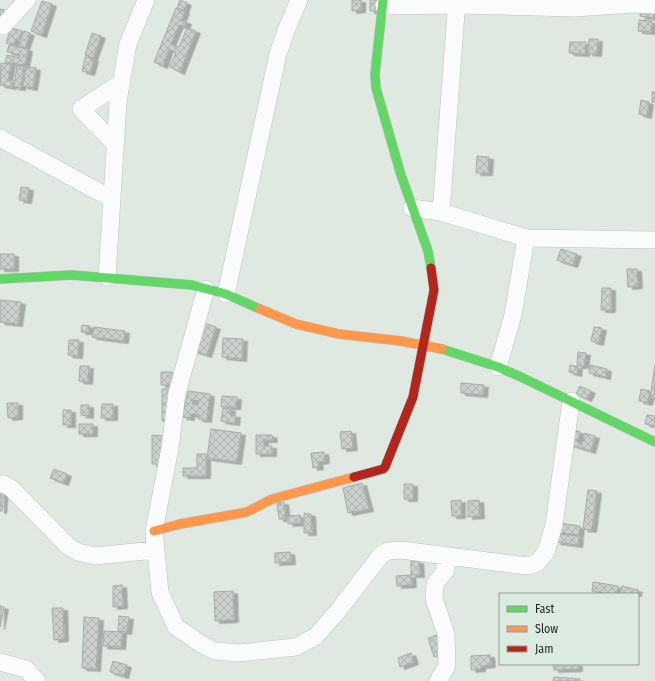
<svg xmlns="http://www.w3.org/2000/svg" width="655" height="681" viewBox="0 0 655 681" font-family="'Fira Sans Condensed',sans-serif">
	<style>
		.building { fill: url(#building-cross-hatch); stroke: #a5aca7; fill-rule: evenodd; filter: url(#shadow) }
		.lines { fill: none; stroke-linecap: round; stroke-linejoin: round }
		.street-casing { stroke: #bcc2bd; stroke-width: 18 }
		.fast-casing { stroke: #bcc2bd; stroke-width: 10 }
		.slow-casing { stroke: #bcc2bd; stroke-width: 10 }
		.jam-casing { stroke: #bcc2bd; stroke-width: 10 }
		.street { stroke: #fafcfb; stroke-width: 17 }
		.fast { stroke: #63d668; stroke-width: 9 }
		.slow { stroke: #ff974d; stroke-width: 9 }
		.jam { stroke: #b3261e; stroke-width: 9 }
	</style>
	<defs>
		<pattern id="building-cross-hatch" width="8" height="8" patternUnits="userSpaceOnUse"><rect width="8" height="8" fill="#cbd0cc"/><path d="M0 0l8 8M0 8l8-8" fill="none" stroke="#aeb2af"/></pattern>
		<filter id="shadow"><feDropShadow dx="4.5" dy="2.5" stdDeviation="0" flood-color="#0004"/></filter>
	</defs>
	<rect width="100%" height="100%" fill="#e0e8e2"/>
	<path class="building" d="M180,0L187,3L184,11L177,8Z
		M352,0H361V10L352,11Z
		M370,0H378V11H370Z
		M42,1L52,4L42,35L31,31Z
		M641,7L654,9L653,18L640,16Z
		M176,8L185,12L181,20L187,22L185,27L179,25L171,44L179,47L187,28L196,31L180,72L170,67L176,52L169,49L163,66L154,62Z
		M0,9L4,10L1,21H0Z
		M639,20L652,21L651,32L638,31Z
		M11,28L22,31L19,40L16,39L13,45L6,43Z
		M24,31L30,33L25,48L18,46Z
		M92,33L101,36L93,58L85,55Z
		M589,39H598L597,54L588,53Z
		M570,42H586L585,54L569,53Z
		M9,45L28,49L25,65L5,62L7,55L19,58L20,55L7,52Z
		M85,57L94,59L90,73L82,71Z
		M1,63L11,64L8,80L13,81L12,87L0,85Z
		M17,65L24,66L21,88L14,87Z
		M26,67L36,68L33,88L23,86Z
		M652,92H655V102H652Z
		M641,100L649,102L647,116L639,114Z
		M477,156L489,157L488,173H476Z
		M21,187L29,188L27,201L19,200Z
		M561,249L577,254L573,265L557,260Z
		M0,254H14V269H0Z
		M627,269H637L638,286L628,287Z
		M602,288H611V310H601Z
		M0,300L21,302L18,324L0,322Z
		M204,323L216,327L207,355L194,351Z
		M82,325L90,326L89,332H81Z
		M94,327L125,331L124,341L92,337Z
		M594,327L602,328L599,343L591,341Z
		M223,338L243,339L242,359L222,357Z
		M69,340H79L78,356L68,355Z
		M578,352L586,353L584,366H577Z
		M570,365L578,367L577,374L569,372Z
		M590,365L607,369L606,377L589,373Z
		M655,365V399L650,398Z
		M80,366H89L88,382L79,381Z
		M161,372H172V385H161Z
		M461,383L484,385L483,395L461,393Z
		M580,386L591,391L587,399L576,394Z
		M162,389H170L169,422L162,421Z
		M641,389L650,391L648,403L639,401Z
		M188,391L210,394L207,420L198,419L199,415L190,414V418L182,417ZM193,400L199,401L198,405L192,404Z
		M222,396L237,397L236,407H221Z
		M7,403H18V417L8,418Z
		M102,404H113V418H101Z
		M81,405H89V416L81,415Z
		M223,408L231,409L230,415H236L235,423L221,421Z
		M63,410H71V425H63Z
		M647,415L655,416V426L645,424Z
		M79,424H93V434H79Z
		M211,429L241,433L237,462L207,458Z
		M572,429L580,432L577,442L582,444L585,433L595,436L591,451L568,444Z
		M351,431L353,448L342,449L340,432Z
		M152,435L165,436L164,464H152Z
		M256,435H272L273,440H264V446H272V454H256Z
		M324,452L325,461L318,462L319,467L313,468L311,453Z
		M197,454H206V476H183V468H197Z
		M54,469L67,474L64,483L50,478Z
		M362,483L369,509L348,513L343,488Z
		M404,484H413V499H404Z
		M0,488L4,489L2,511H0Z
		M588,490L597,491L592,530L583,529Z
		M461,500V516H452L451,501Z
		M479,500L480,516L468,517V501Z
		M284,502L286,519H279L277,503Z
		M304,513L311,514L312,533H304Z
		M300,515L301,523L288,524V516Z
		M559,523L580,526L579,535L558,533Z
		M557,534L579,536L578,545L556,542Z
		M290,552L291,562L275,563V553Z
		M411,561H419L420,575H411Z
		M411,575L412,585L397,586L396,576Z
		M593,582L618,586L617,594H608L592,591Z
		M122,585L123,606L113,607V586Z
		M622,586L638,590L637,594H620Z
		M233,591L234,620L215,621L214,592Z
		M0,606L4,607L0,627Z
		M52,608H63L64,639L54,640Z
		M119,616L129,617L127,632L118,631Z
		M84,617L99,618L96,669L82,668Z
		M104,631L122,632L121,647L103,646Z
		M437,635L443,653L434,657L428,638Z
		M411,653L414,662L400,667L398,658Z
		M490,655L491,665L481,666V669L471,670V656Z
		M113,661L127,665L124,676L110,672Z
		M553,664H578V669L554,670Z
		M554,677L580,679V681H553Z"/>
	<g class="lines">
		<g class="street-casing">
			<path id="street" d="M384,6L458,5L575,8L634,4L655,5
				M0,26H3L27,0
				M0,138L112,199
				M115,144L81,109L121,83
				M412,208L441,212L526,238L655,240
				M441,212L457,0
				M107,277L118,102L128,44L146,0
				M226,294L278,54L285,33L299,0
				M498,367L513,315L526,238
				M0,484H4L12,489L68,546L78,552L95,556L155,550L154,531L170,448L177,393L206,289
				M154,531L160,592L176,627L201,644L215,651L239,653L296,647L316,636L337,612L381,555L388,551L401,550L527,566L537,563L546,552L554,525L571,401
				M0,662L26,669L37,681
				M438,681L447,666L446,634L434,599L435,584L446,570L442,555"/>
		</g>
		<g class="fast-casing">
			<path id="fast" d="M383,0L375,74L376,88L401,175L428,251L431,268
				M0,279L72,275L192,285L226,294L260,309
				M442,349L498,367L521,377L655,442"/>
		</g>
		<g class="slow-casing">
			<path id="slow" d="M260,309L296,324L339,334L401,341L442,349
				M154,531L180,524L247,512L272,499L354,477"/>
		</g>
		<g class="jam-casing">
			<path id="jam" d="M354,477L383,469L385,467L413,397L434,290L431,268"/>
		</g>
		<use href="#street" class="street"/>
		<use href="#fast" class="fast"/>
		<use href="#slow" class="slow"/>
		<use href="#jam" class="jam"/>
	</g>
	<rect x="499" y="593" width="140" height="72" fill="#dcebe1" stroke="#909b94"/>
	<rect x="507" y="606" width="20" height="6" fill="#63d668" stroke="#909b94"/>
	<text x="535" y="613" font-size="12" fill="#1f2421">Fast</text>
	<rect x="507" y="626" width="20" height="6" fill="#ff974d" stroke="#909b94"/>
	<text x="535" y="633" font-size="12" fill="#1f2421">Slow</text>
	<rect x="507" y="646" width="20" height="6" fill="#b3261e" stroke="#909b94"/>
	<text x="535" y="653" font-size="12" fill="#1f2421">Jam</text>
</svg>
